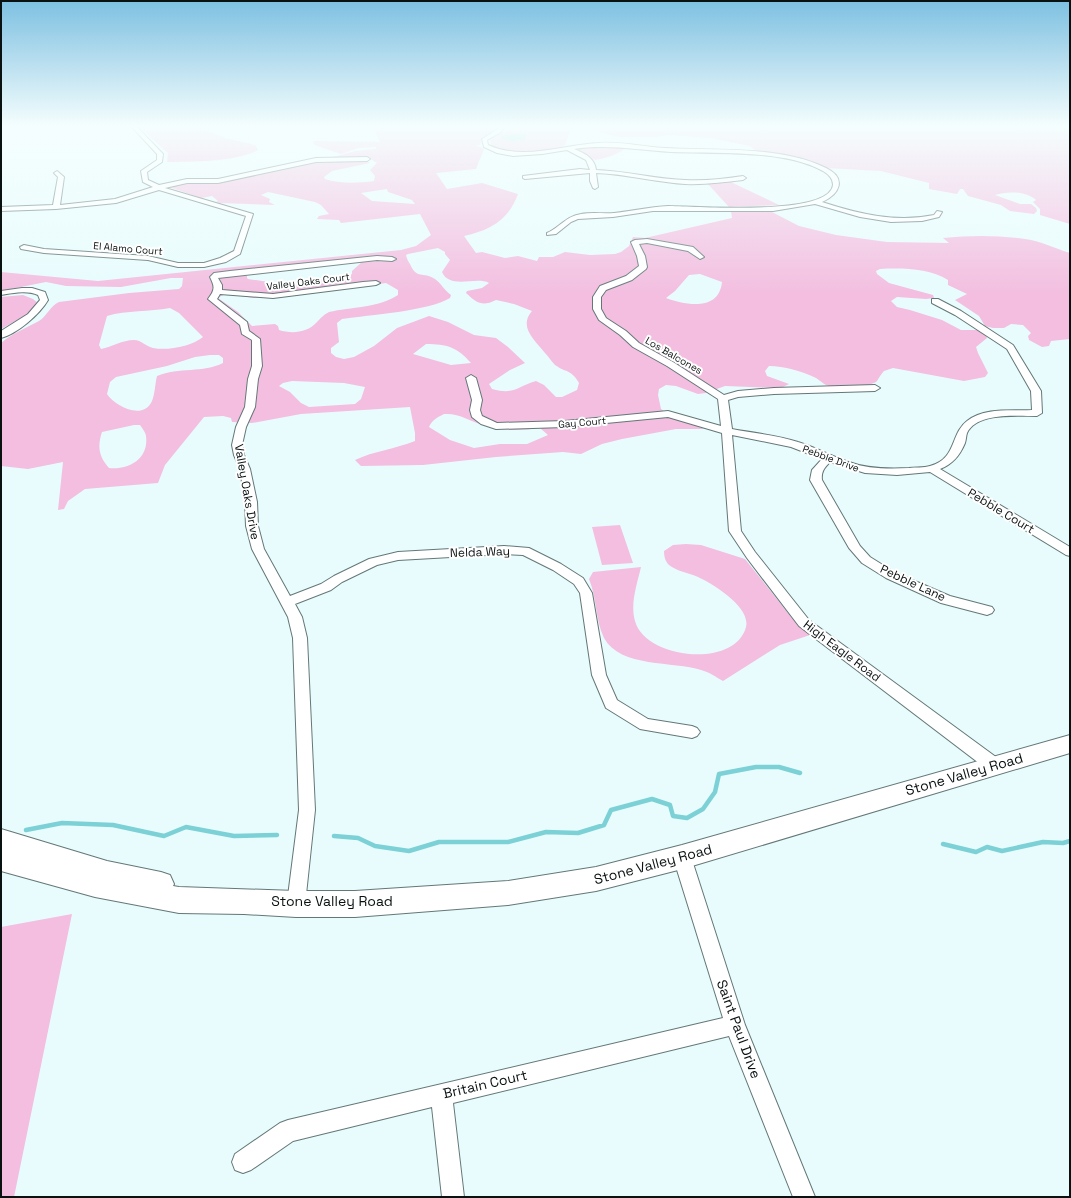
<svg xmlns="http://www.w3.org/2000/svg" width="1071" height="1198" viewBox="0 0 1071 1198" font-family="'Space Grotesk',sans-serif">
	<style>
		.green { fill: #f3bee0; fill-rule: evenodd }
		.water { fill: #7cd1d6 }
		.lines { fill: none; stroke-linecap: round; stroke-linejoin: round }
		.stream { stroke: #7cd1d6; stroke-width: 4.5 }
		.street-casing { stroke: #647777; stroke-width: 2 }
		.secondary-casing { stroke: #647777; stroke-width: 2 }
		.street { fill: #fff; fill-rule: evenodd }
		.secondary { fill: #fff; fill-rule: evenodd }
		.labels { text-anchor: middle; stroke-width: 4; stroke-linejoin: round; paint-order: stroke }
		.far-street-label { font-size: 10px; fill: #0a1111; stroke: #fff }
		.street-label { font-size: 12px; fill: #0a1111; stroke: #fff }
		.near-street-label { font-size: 14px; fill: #0a1111; stroke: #fff }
	</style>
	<rect width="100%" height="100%" fill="#e8fcfd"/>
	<path class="green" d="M142,126H209L204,129L225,138L255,145L258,150C237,162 191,162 167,162L168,153L147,134Z
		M372,126L500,127L495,132L482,137L480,145H476L484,149L476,169L436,173L447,189L482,183L518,194C508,221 490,230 464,236L476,253L482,252L505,258L518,256L537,261L539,257H553L565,252L590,255L615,254L621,252L629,246L633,237L645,238L732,218L731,211H770L799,226L836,235L887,242L949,243L943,238C972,235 1002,235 1031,240C1045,243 1057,249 1070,253V339L1051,341L1049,346L1042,347L1029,340L1028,336L1031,333L1023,325L1011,324L1004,328H993L985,326L979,316L955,300L967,294L948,285V280C929,268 902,268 880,269L876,271L877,274L889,283L933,295L934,298L926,299L897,297L891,301L897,307L910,310L942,320L961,330H979L985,334L987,338L976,347L978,353L988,373L985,377L964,381L893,368L884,371C881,374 879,378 877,381C872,387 837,388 829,386C824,385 821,381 816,378C802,371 784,366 769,366L765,371L767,376L789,384L781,388L725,386L706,393L698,394L676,386L666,385L659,389L658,395L661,409L677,420L691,423L704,429H676L622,439L602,444L581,454L563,452L496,457L423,465L361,466L355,460C374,451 395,449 415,441V433L410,407L301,414L252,423L232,422L231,418L223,416L204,417L165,465L158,483L85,489L68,501L64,509L58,510L63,462L28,469L1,466V343C13,333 26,328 39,321C47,316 50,306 59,302L129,293L179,289L182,286L183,278H171L121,287L66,286L46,282L1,291V272L98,281L401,250L416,246L431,235L420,214L341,223L339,220L317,219L319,216L329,214L321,205L315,202L268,192L261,195L270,199L269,202L275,205L219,203L216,202L218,201L212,196L201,198L166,186L180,183L248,177L315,161L364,159L370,163L332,171L324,177L325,179C339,184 359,183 374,181L375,176L370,170L377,163L369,158L363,157L325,159L356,151L376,149V147L358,148L341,154L315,145L313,143L314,141L380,142ZM387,189L388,192L412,200L415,204L372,201L361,193ZM438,248L445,252V254L450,260L442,272C450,290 476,276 489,283L482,288L467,291L466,293C477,303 482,307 496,300L514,304L532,311C518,327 535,340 545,353C549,357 551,361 555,365C566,373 571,369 579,383L577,390L562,397H556L544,385L536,381C516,387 515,395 492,389L489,384L510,370L525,363L508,347L496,338L474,335L448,322L429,316L397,328L374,346L354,357L344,359L336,357L331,353V348L339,342L337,323L342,319C369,315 429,311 450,298L451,295C445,291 440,282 435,279C423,271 417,280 410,264C408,261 407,259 406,255L408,254ZM374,256L391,257L364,260L352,271V274L343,278L295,281L283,284L248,279L247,278V273L236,271ZM700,274L722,282C719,312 685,305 666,298L675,291L689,275ZM386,283L398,290V295C378,308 351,307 329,312C323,315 321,318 317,322C307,333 292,334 279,330L278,326L275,324L252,326L238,312L218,298L221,296L227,294L254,298H275ZM170,308L179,313L203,337C192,346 168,351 153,348C147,347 141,340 134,340C122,340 112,347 101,349L99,345L107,316C127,310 149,312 170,308ZM426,344C447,344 457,347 471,363L451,365L413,354ZM210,355H219L223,358V363C203,373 179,367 157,376C155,384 155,394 152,401C143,421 115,406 107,394L110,382L116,377L167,366L195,357ZM292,381L344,383L365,387L361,399L355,404L309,407L301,403L290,392L279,386L283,383ZM444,414C460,413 469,421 483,425C504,431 519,431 540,428L548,435L527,444H500L474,448L450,440L429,427C432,420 438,417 444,414ZM134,425H140C142,428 146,433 146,436C149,459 129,470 109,468C99,457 97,447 102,432Z
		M509,126L1070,127V224L1040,215V209L1033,202L1036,200C1026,191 1007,191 995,195L1020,204H1031L1036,208L1037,211L1034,214L1010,211L1001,205L968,196L963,189H960L957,194L929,189V183L881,171L825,168L806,162L760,154L750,146L711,138L669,135L654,137H620L602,133L600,131L589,128H571L565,145C548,155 508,156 491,145L490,138L497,134L508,131Z
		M579,147H627C617,155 607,158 595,160L576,149Z
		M730,181L733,183L779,205L729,207L707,183Z
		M23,295L33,299L38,303L30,313L1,329V297Z
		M620,525L633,563L602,565L592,527Z
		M686,544L701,545L745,559L792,618L810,635L780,645L723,681C716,677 709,672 701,670C674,661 620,668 604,638C595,619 597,598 589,579L593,572L641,567C637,584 630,604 635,621C645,659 735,669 746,627C751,607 713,584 698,577C689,573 676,571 669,565C665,561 664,556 664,551L673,545Z
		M72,914L14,1197H1V927Z"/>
	<path class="water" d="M524,134L527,135L523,140L512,141L500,138L505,135Z"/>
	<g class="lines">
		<path class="stream" d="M26,830L62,823L113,825L164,836L186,827L234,836L277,835
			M334,836L358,838L375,846L409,851L439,842H508L546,832L578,833L604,825L611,810L652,799L670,805L673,816L687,818L703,809L715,792L719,774L756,767H779L800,773
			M943,844L976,852L987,847L1002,851L1043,842L1063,843L1070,841"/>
		<g class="street-casing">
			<path id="street" d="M131,126H136L163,154L162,162L147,172L148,180L159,185L187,179H218L316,158L367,157L370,159L367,161L316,162L218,183H187L165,188L253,214L240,254L226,262L204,267H178L148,260L44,253L21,249L20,247L24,245L44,249L148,256L178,263H204L220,258L234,251L246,216L159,190L116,203L56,209L1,211V207L53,205L58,177L54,173L57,171L64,177L60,205L115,199L153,187L143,182L141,171L157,160V154Z
				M500,126H505L501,132L487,140L488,145C524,161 561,145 598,143C621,141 643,147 665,148C715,151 780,145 826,168C847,178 840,194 822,202C859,214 896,223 934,215L937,211L942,212L939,217L922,221L891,222L860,217L815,204L773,211H653L613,217L578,219L571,222L556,234L547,235V233C559,228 566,216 581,214C592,212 603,214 614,213C632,211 649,207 668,206C693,206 829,217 833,185C833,178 828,174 823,171C783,149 716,154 671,152C638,150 607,144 574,149C584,153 595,158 596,170C626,171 655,179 685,180C704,181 724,179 743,176L746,178L743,180C724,182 704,185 685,184C655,182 626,174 596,173L598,187L595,189L593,188L590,181V173L525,179L523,178V176L580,169L590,170L586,160L567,150L542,154L513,156L497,153L484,147L482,139L498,129Z
				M647,239L693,247L704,257L700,259L688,251L647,243L639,244L645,256L647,267L646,269L632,280L606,290L601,297V309L606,318L626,331L639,343L673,362L724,395L738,391L774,388L875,385L880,388L875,391L774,394L738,397L728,400L732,429C753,433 777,435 798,442C815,447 831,456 849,462C867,469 889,469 909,468C915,467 924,468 930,466C957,459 950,434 967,421C984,407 1011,411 1032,410L1031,391L1007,349L955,315L932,303V299H938L961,311L1013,345L1041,391L1042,413L1037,416C1017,416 977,412 967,433C966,436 966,440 965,443C960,455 953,464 940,469L1070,547V556L1066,555L930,472L897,475L865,473L830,462C824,468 821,472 822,480L860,546L870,557L894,572L950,596L992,607L994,610L992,613L987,615L941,603L886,578L862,563L849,548L810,480L812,470L822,459L791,447L732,435L741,531L755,552L809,620L1000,760L1002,765L1000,770L994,772L988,770L799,626L747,558L729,531L722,433L668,417L565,427L496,429L481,424L472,417L470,410L472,400L466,378L471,375L476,378L482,400L480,410L482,416L497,423L565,421L668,411L721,426L718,399L667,366L633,347L620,335L599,320L593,309V297L600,286L626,276L639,266L637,256L631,242L635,240Z
				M377,256L392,257L396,259L392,261L377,260L218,278L222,285V290L273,294L363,282L376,281L380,283L376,285L273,298L220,294L217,299L247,322L249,331L260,339L262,366L258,379L255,407L246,427L242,445L244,455L250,469L257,502L258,526L264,549L290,596L321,584L334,576L369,559L398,552L504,546L529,548L561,564L583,578L592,593L606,675L617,700L648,719L692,726L697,728L700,732L697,736L692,738L640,729L606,708L592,675L580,593L574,584L553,570L523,555L504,554L398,560L377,565L342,582L331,590L295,604L302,617L307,638L315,810L305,904L302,910L296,913L290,910L287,904L299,810L293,638L288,617L252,549L246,526L245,502L240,469L234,455L232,445L236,427L245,407L248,379L252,366V340L242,334L240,325L208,299C215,290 215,287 210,277L214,273L230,271Z
				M22,288H32L45,292L48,300C40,314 17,334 1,338V331L28,314L40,300L38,295C27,290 13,293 1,295V291Z
				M682,849L688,851L691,857L745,1025L815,1197H793L729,1036L453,1103L464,1197H442L432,1107L293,1141L251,1170L243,1173L235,1170L232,1162L235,1154L280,1123L288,1120L723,1018L673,857L676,851Z"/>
		</g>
		<g class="secondary-casing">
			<path id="secondary" d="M1070,735V753L682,869L596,891L508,905L355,917H296L244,914L179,913L95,897L1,871V829L107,861L161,872L170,875L174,884L173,886L179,887L296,891H355L508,881L596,867L682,845Z"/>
		</g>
		<use href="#street" class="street"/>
		<use href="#secondary" class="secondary"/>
	</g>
	<linearGradient id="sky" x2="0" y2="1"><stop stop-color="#7dc0e1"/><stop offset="0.43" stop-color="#f5fefe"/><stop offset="1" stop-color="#f5fefe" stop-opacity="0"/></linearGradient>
	<rect width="1071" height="294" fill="url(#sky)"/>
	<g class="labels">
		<g class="far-street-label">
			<text transform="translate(128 248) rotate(5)" y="4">El Alamo Court</text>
			<text transform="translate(308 281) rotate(-7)" y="4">Valley Oaks Court</text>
			<text transform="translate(674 355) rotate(30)" y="4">Los Balcones</text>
			<text transform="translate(582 422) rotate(-5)" y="4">Gay Court</text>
			<text transform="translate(831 458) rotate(20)" y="4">Pebble Drive</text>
		</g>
		<g class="street-label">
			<text transform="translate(247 492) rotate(80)" y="4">Valley Oaks Drive</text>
			<text transform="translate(1001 511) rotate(31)" y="4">Pebble Court</text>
			<text transform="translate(480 552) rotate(-2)" y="4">Nelda Way</text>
			<text transform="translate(913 583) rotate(25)" y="4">Pebble Lane</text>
			<text transform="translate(842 651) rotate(37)" y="4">High Eagle Road</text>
		</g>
		<g class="near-street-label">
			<text transform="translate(964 774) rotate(-16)" y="5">Stone Valley Road</text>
			<text transform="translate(653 864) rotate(-15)" y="5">Stone Valley Road</text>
			<text x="332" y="906">Stone Valley Road</text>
			<text transform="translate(739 1029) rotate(70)" y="5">Saint Paul Drive</text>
			<text transform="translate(485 1084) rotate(-13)" y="5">Britain Court</text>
		</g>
	</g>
	<rect width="1071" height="1198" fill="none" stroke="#0a1111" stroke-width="4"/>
</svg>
